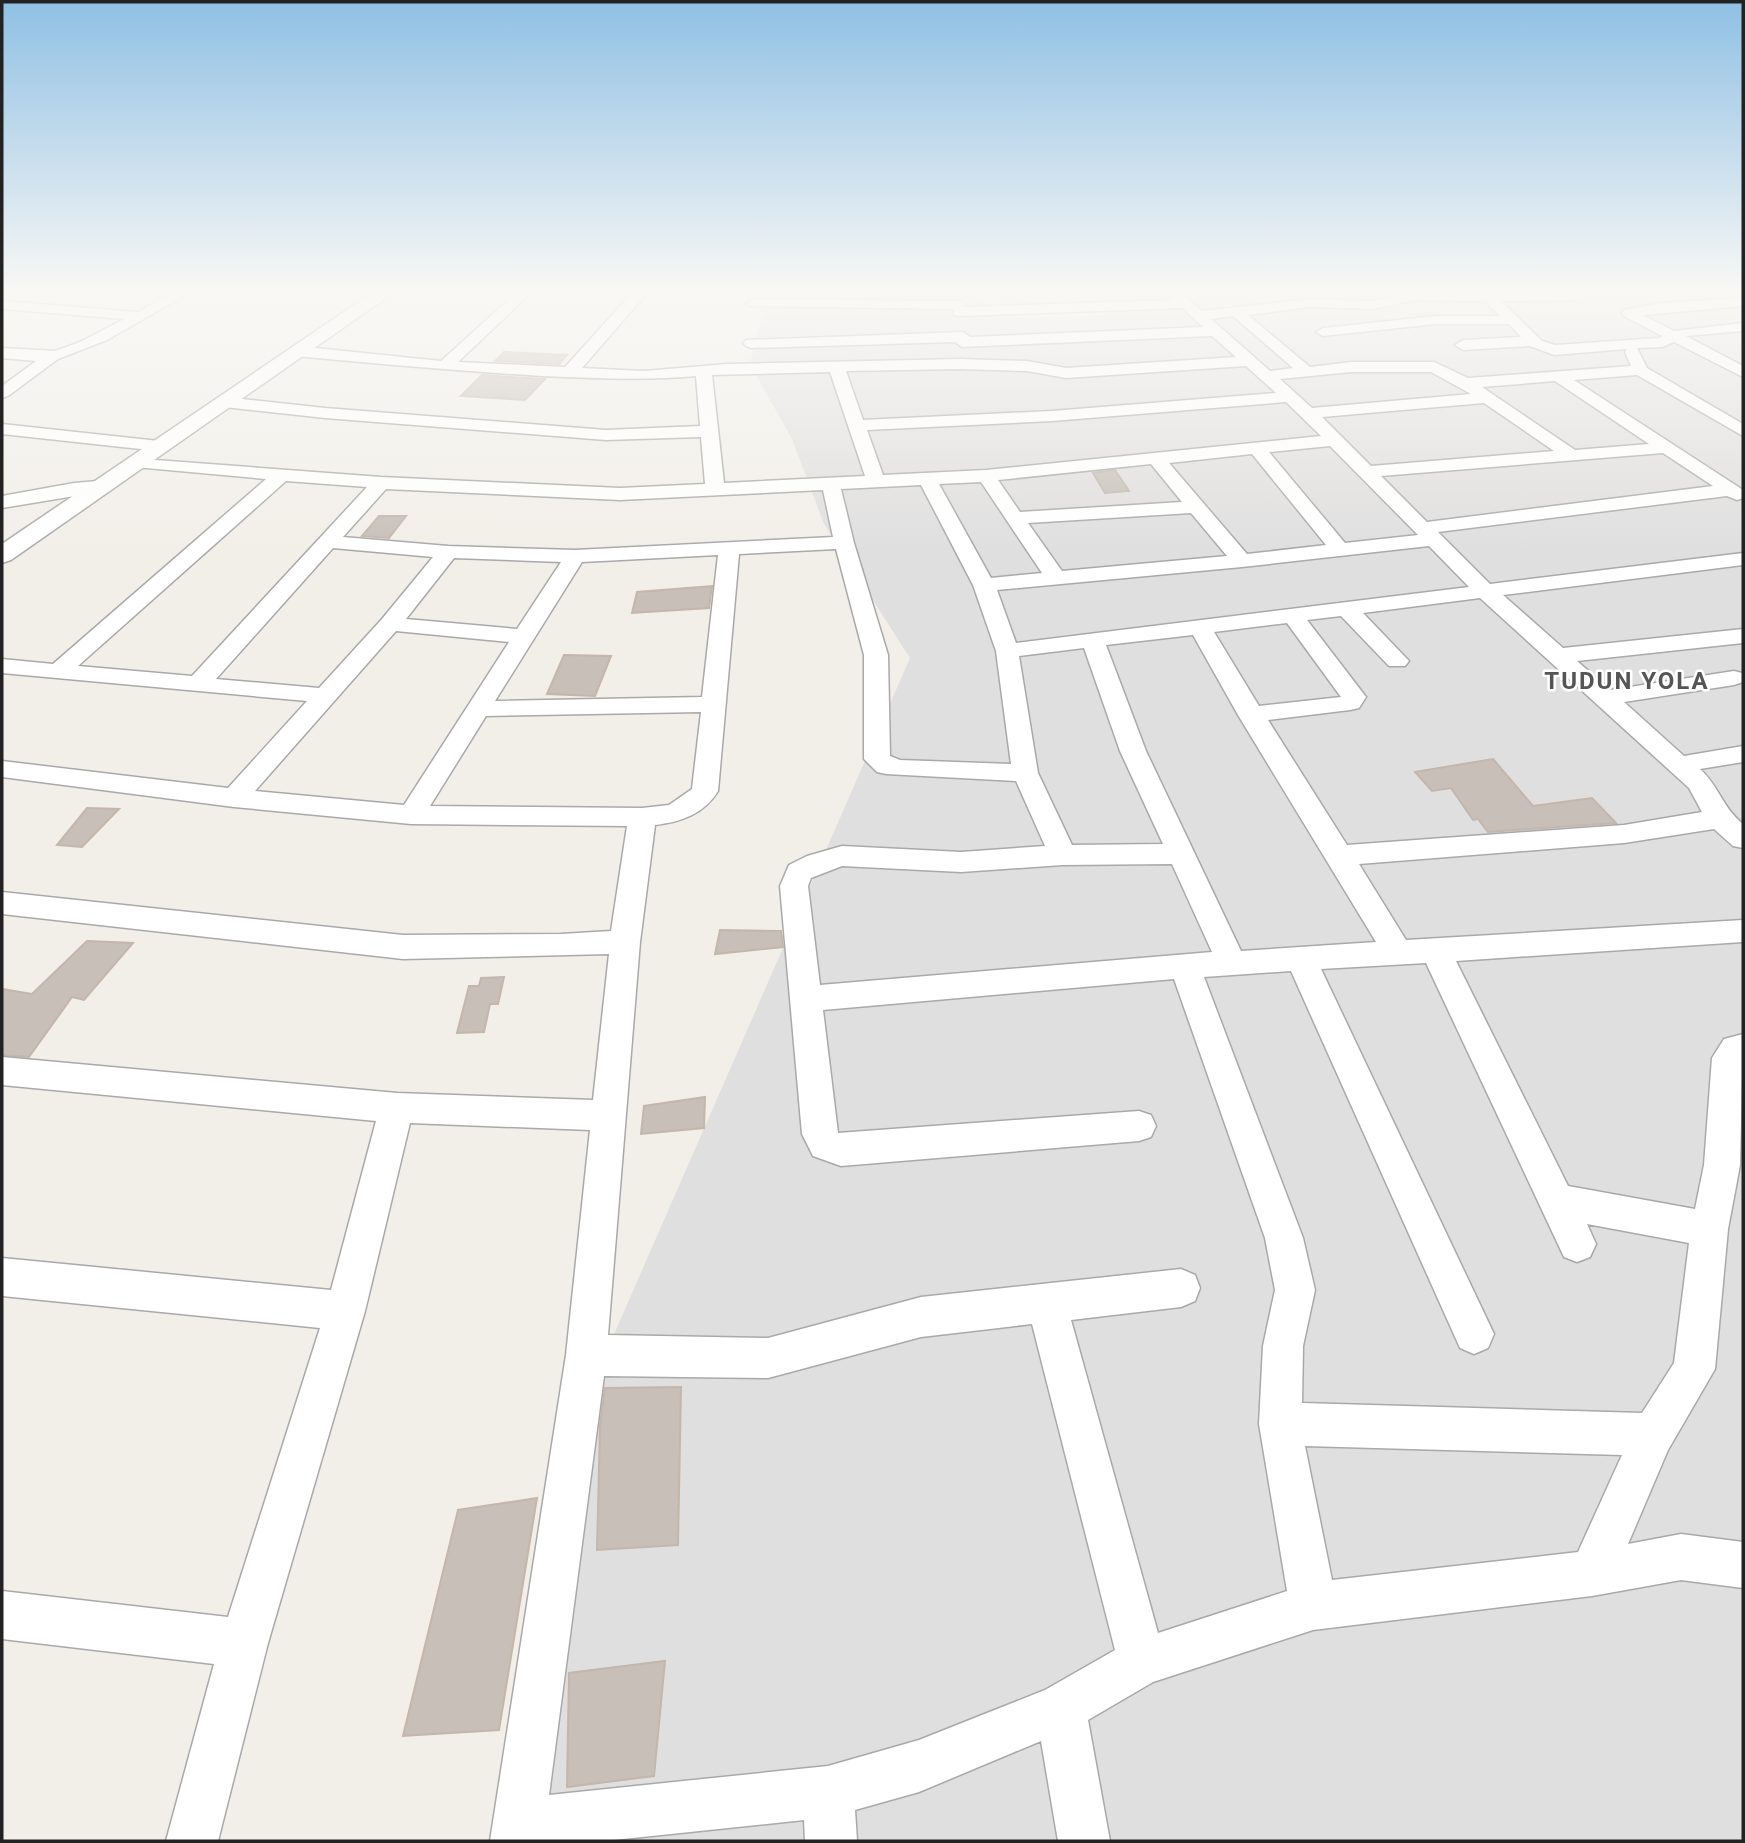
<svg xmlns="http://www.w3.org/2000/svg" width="1745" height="1843" viewBox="0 0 1745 1843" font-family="Roboto,sans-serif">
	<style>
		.residential { fill: #e0dfdf }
		.building { fill: #c7bfb8; stroke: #c4b6ab; stroke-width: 2 }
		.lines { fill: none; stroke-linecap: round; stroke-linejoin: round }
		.minor-casing { stroke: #a9a9a9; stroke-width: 3 }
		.tertiary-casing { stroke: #a9a9a9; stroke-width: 3 }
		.minor { fill: #fff; fill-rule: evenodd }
		.tertiary { fill: #fff; fill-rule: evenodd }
		.labels { text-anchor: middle; stroke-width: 5; stroke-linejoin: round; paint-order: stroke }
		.far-district-label { font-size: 24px; font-weight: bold; letter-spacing: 2px; fill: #555; stroke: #fff }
	</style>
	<rect width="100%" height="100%" fill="#f2efe9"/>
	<path class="residential" d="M767,293H973L999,317H1070L1135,312L1215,293L1743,294V1841H520L562,1453L910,658L824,524L792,439L750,364Z
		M992,293H1187L1134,307L1068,309L1004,305Z"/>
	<path class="building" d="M504,352L567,355L559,364L495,361Z
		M482,375L511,377L545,379L525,400L461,396Z
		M1115,470L1129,491L1105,493L1093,473Z
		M379,516H406L389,538L362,536Z
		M712,586L709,608L632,613L637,592Z
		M564,655L611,656L595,696L547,694Z
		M1493,759L1533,806L1592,798L1616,823L1488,832L1478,819L1473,820L1451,788L1432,791L1415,772Z
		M87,808L119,809L82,847L57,845Z
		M720,930L781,931L783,947L715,954Z
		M87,941L133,943L84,1000L72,997L29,1057L2,1055V989L32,994Z
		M504,977L498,1004H490L484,1032L457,1033L469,986H479L481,978Z
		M705,1097L704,1128L641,1134L644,1106Z
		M681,1387L678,1545L597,1550L600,1426L605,1388Z
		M537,1498L499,1730L403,1736L458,1510Z
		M665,1661L654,1776L567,1787L569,1673Z"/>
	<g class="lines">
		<g class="minor-casing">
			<path id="minor" d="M171,293H189L107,340L58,359L8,396L2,398V386L36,361L2,358V348L55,351L80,342L124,319L2,309V301L138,312Z
				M516,293H531L458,362L565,367L632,293H647L582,368L644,371L727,364L960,359L1027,361L1066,368L1236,357L1212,336L962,347L955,342L751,348L746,346L743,343L746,340L963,332L970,337L1203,327L1182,308L959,316L954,315V309L749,306L747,303L754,299L959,301L964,302V307L1173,300L1166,293H1181L1202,311L1310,299L1374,301L1409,293H1588L1576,300L1501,301L1542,341L1555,345L1659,338L1662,336L1624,316L1622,313L1624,310L1661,303L1743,298V306L1643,315L1674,331L1743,323V331L1686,336L1743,366V377L1674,342L1662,347L1637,348L1647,368L1743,424V436L1637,375L1574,380L1743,490V498L1737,500L1727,496L1438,532L1490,584L1743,553V565L1503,595L1563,648L1743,629V643L1577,661L1610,690L1734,671L1742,673L1743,682L1734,685L1624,702L1684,756L1743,746V762L1700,769C1719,786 1722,807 1743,824V848L1733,846L1714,829L1624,843L1359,864L1406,940L1743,920V942L1456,961L1568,1186L1695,1209L1704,1165L1712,1058L1724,1039L1743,1034L1740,1165L1728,1229L1715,1369L1668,1450L1628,1544L1681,1534L1743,1542V1588L1681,1580L1592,1596L1313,1630L1153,1682L1088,1720L1110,1841H1058L1041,1741L919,1792L855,1810L857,1841H805L804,1820L604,1841H490L566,1355L590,1130L410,1123L365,1311L268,1643L218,1841H166L214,1664L2,1639V1591L228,1617L320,1328L2,1296V1258L331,1290L376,1121L2,1085V1057L397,1093L593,1100L609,954L403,959L2,914V892L403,935L561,934L611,931L627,826L411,824L234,807L2,777V761L228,788L307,701L2,673V659L53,664L266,479L135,467L126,462L129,458L381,477L620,488L705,484L701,437L606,440L325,418L224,407L216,402L224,397L325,408L606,430L700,426L696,376C644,381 593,378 542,376C460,371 378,364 296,356L288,351L296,346L441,361ZM1415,300L1485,301L1500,316H1436L1323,328L1316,332L1323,336L1436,324H1509L1521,337L1463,340L1455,345L1463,350L1530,346L1554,355L1627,349L1625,352L1631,366L1468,378L1434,362H1351L1310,367L1248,315L1310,307L1374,309ZM1233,316L1293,368L1270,371L1211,319ZM1246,366L1276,393L1052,411L863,420L846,371L960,369L1027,371L1066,378ZM830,372L865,476L724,483L712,375ZM1351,372H1431L1471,394L1312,408L1280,379ZM1555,381L1649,444L1575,450L1482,387ZM1286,402L1321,436L986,470L883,475L867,430L1052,421ZM1484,403L1554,451L1371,466L1322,417ZM1330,446L1418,535L1345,543L1269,452ZM1663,453L1713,486L1427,522L1381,476ZM1252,454L1326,545L1247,554L1169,463ZM1151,464L1182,502L1020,512L998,480ZM286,481L367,487L192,676L78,666ZM981,482L1042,573L991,578L939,484ZM921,485L973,585L996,651L1011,764L900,760L890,756L888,655L854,543L841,489ZM386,489L620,500L823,490L833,537L575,550L448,546L343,537ZM1191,513L1227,556L1062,571L1028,523ZM1429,546L1469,587L1016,643L997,590L1242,567ZM333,548L433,557L382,619L319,688L216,679ZM836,549L864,655V759L877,772L886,774L1016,781L1045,846L961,852L842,846L807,856L789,865L780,886L802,1134L813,1156L841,1166L1139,1141L1151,1137L1156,1126L1151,1115L1139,1111L838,1133L823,1010L1174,979L1265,1238L1275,1290L1263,1346L1259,1424L1287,1591L1158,1633L1071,1320L1181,1307L1195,1301L1200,1288L1195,1275L1181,1269L921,1297L768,1338L608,1335L640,942L655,825C681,822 704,814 718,791L739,554ZM718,555L702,697L495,701L582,562ZM454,558L561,562L517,629L406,619ZM1480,598L1689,788L1702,812L1624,825L1347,845L1268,720L1350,710L1359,708L1366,697L1307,620L1341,616L1389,666H1405L1409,661L1363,613ZM1287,623L1341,697L1259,706L1214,632ZM396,631L509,642L404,805L255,791ZM1193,635L1238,715L1376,942L1241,951L1146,751L1106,645ZM1084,648L1120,751L1163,844L1072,845L1038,773L1019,656ZM701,712L692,789L669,805L642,808L430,806L486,716ZM1172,864L1212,952L820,985L808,886L811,878L842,866L961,872L1063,865ZM1426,963L1564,1257L1577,1262L1590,1257L1596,1244L1587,1224L1689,1243L1674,1363L1642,1413L1302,1403L1303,1346L1315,1290L1303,1238L1204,977L1291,971L1460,1348L1474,1354L1488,1348L1494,1334L1321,969ZM1032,1324L1115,1650L1045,1690L919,1740L828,1766L549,1795L604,1376L768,1378L921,1337ZM1305,1446L1622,1455L1578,1552L1332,1580Z
				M2,424L159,441L168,446L159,451L2,434Z
				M98,481L105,483L107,487L105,491L2,508V496L74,483Z"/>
		</g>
		<g class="tertiary-casing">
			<path id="tertiary" d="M372,293H393L11,560L2,563V544Z"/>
		</g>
		<use href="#minor" class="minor"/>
		<use href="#tertiary" class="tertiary"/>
	</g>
	<linearGradient id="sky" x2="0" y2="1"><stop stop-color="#8fc0e4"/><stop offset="0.53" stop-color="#f9f8f5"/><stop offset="1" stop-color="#f9f8f5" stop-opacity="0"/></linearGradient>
	<rect width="1745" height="551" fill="url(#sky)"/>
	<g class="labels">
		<g class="far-district-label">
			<text x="1627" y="689">TUDUN YOLA</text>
		</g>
	</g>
	<rect width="1745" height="1843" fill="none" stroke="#222222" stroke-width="7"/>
</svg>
